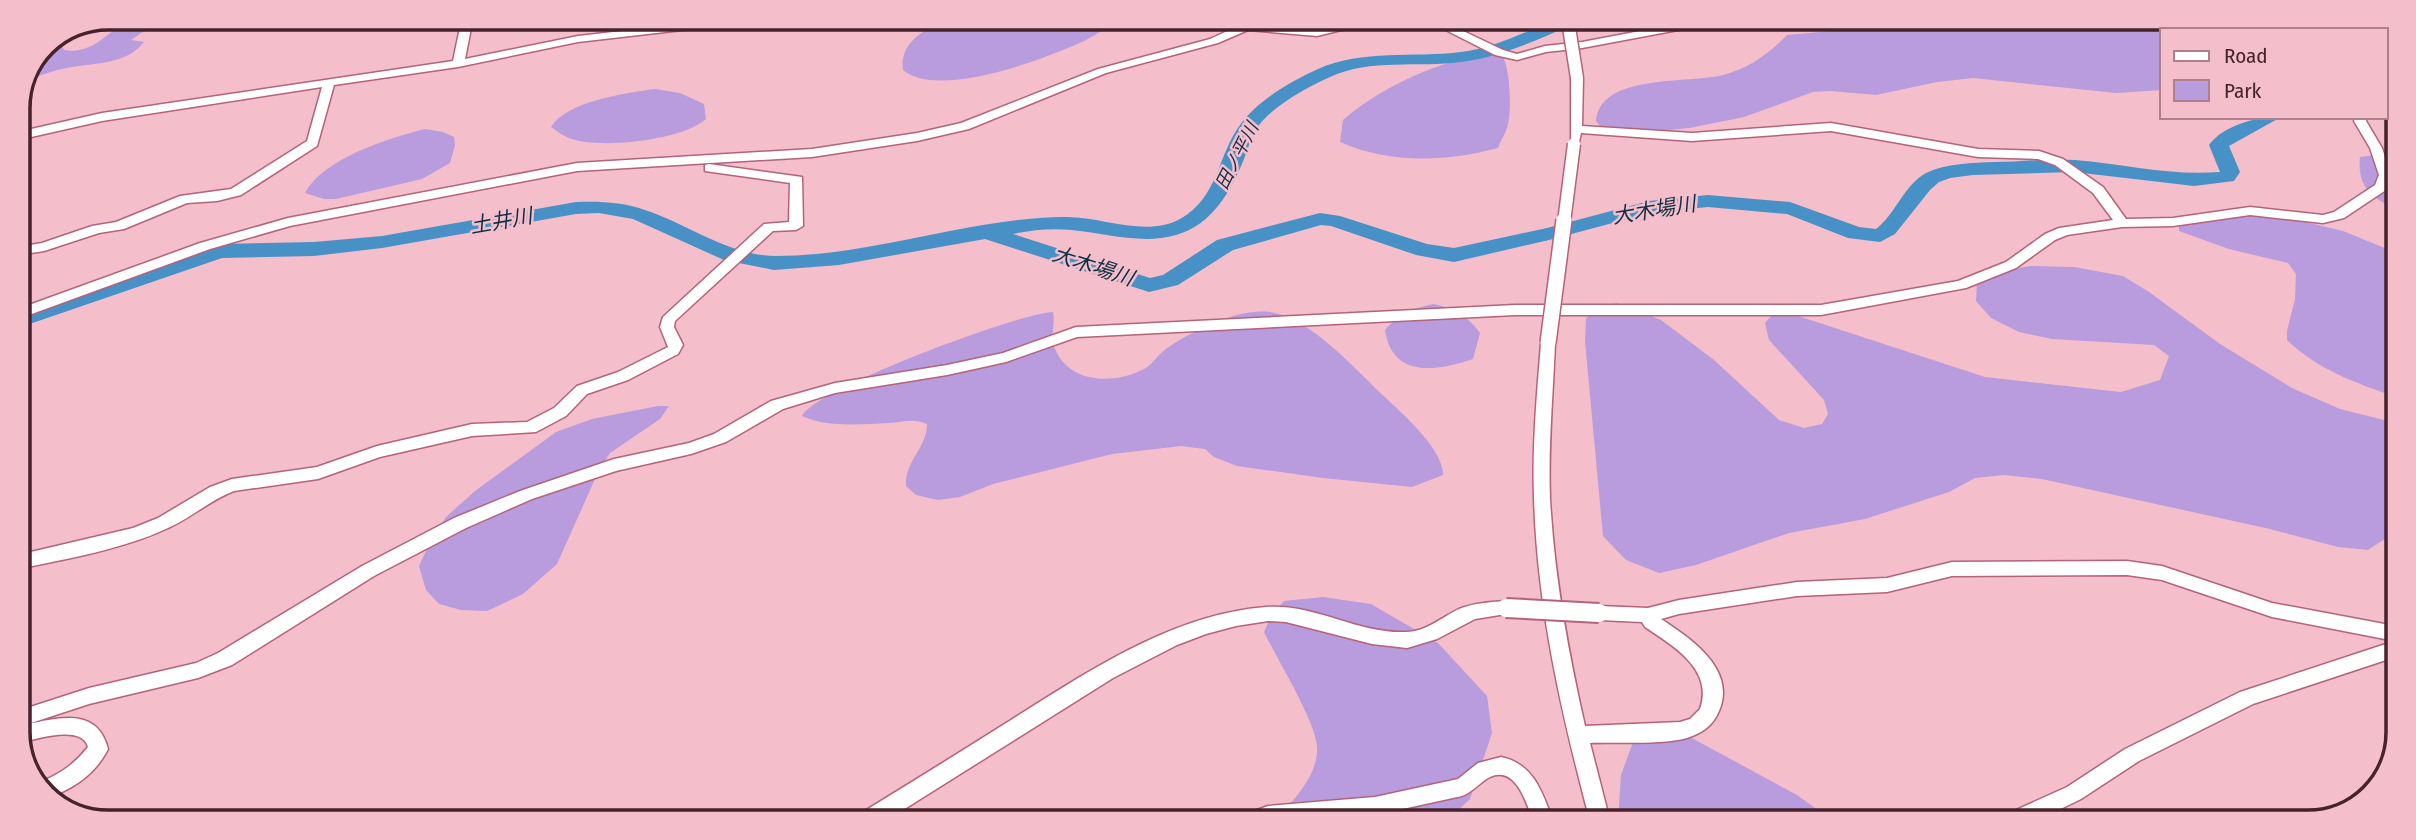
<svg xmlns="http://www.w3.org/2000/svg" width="2416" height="840" viewBox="0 0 2416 840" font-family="'Fira Sans Condensed','Noto Sans JP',sans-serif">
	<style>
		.green { fill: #b89cde }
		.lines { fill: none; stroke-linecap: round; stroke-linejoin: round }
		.river { fill: #4891c7; fill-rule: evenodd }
		.minor-casing { stroke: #b46379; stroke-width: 3 }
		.minor { fill: #fff; fill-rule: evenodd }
		.minor-bridge-far2-casing { stroke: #b46379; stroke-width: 15; stroke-linecap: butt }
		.minor-bridge-far1-casing { stroke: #b46379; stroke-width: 18; stroke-linecap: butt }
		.minor-bridge-casing { stroke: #b46379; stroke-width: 22; stroke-linecap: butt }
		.minor-bridge-far2 { stroke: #fff; stroke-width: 12 }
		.minor-bridge-far1 { stroke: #fff; stroke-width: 15 }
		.minor-bridge { stroke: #fff; stroke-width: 18 }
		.labels { text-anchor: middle; stroke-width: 5; stroke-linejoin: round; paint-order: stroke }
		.far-water-label { font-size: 18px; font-style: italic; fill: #102f46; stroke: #f4beca }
		.water-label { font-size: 21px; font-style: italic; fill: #102f46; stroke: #f4beca }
		.rim { fill: none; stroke: #46232c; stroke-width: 3.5 }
	</style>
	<rect width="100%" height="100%" fill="#f4beca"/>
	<path class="green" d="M129,18L186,19L141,33L131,40L144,42C127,64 96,63 72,67C57,69 43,75 28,79L44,44L62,36L73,37L61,45L64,50C93,55 108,32 129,18Z
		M949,19L1124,20C1110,25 1099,33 1086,40C1048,58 938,100 903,70C899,42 926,28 949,19Z
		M2014,21L2295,22L2301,30H2162V90L2116,93L1973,78L1937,82L1876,95L1830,91L1813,92L1744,117L1689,128L1629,134L1602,128L1596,121C1600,73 1689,84 1723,75C1749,68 1769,54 1787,35L1865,28Z
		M1500,52C1511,64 1512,113 1507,128C1505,135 1500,141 1498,148C1446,162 1389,164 1340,142L1343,120C1383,85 1447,57 1500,52Z
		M655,89L680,93L704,104L706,119C683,140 599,150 569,138C563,136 556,130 551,127C567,101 626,93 655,89Z
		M425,129L443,132L454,137L455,145L450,163L422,179L336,199H324L305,193C324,158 389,138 425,129Z
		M2375,155L2398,157V209C2372,199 2357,187 2360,157Z
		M2271,214L2343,231L2397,253L2396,397C2356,383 2318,370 2287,340V331L2295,299L2296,274L2288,263L2229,249L2179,231V222L2203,215Z
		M2030,266L2074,267L2123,276L2149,292L2220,344L2292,388L2340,409L2396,423L2395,527L2388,537L2368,550L2338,547L2270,529L2042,479L2004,475L1975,478L1949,492L1865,519L1789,533L1696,565L1659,573L1626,560L1603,536L1585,341L1586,319L1593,310L1604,305L1617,303L1635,309L1661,320L1714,360L1779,420L1804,428L1822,424L1828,414L1824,400L1769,340L1765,323L1774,313L1792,314L1985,377L2121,392L2160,380L2169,356L2154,345L2052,339L2019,332L1991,318L1976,301L1977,283L1992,273Z
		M1434,304C1454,309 1468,316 1480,333L1473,359C1438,371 1392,379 1385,330C1399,314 1413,308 1434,304Z
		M1053,312C1056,324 1049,336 1055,349C1070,384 1113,384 1142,370C1152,366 1157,355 1166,349C1192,331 1237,308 1270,312C1312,318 1356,371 1388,400C1405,416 1444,451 1443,475L1412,487L1323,478L1237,466L1214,457L1205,449L1181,446L1112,454L993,484L960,497L938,500L916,495L906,486C905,460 927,448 927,424C914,418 903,422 889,423C860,424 829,428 802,416C815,389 1019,313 1053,312Z
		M658,406H669L660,419L610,453L599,470L557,564L523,594L487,611L461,610L439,604L426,590L419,566L432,538L446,517L475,491L556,432L592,419Z
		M1323,597L1371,604L1438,643L1487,696L1492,733L1470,799L1447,821L1275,820C1293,801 1319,775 1317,746C1315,720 1277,659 1264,632L1271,616L1284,601Z
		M1677,730L1797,795L1833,821H1618L1621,775L1633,742Z"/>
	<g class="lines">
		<path class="river" d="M1552,21H1575L1572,25C1536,40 1501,57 1461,62C1418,68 1371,58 1330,77C1306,88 1272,106 1256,129C1251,137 1248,149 1244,159C1231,191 1212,225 1176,235C1142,245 1105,233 1071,230C1052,228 1031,230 1013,234L1150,278L1163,275L1217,240L1320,213L1340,216L1427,244L1454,248L1547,228L1649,201L1708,195L1790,202L1859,227L1876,229C1895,215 1904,185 1926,173C1946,163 1973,163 1995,162C2021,162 2049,158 2075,160C2124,164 2170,176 2220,172L2209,145C2225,124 2257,117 2281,117L2229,146L2240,172L2234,181L2194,186L2074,172L1973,175L1950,178L1939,182L1930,190L1895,234L1880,242L1848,238L1787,214L1708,207L1650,213L1549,240L1454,262L1416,255L1331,226L1321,225L1233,250L1178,285L1149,292L985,239L839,265L774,270L724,260L633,219L599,213L576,214L382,248L314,256L222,258L18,328V313L220,244L314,242L382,236L576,202C599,201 623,202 645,210C688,224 729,256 776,256C873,256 967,218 1064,217C1102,216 1145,238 1180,219C1219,197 1217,156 1240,125C1257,101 1291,81 1318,69C1363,49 1413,58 1461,52C1493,48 1523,33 1552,21Z"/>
		<g class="minor-casing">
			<path id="minor" d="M462,18H473L465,59L578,36L729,19H757L752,22L578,42L458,67L334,85L317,146L241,195L217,201L187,203L124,229L99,233L44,251L18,255V247L42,243L92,226L116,222L180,196L231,189L307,141L322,87L102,121L18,140V132L102,113L453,61Z
				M1251,20H1265L1259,25L1317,30L1361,20H1382L1317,36L1248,30L1218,43L1106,73L969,129L917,141L812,157L577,171L290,226L210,249L18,319V309L200,243L288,218L577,163L812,149L917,133L961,123L1098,69L1210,39Z
				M1426,20H1440L1503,50L1517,54L1545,46L1582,42L1693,21H1715L1710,24L1582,48L1546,52L1517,60L1495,55Z
				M1577,75L1583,78L1582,126L1692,133L1831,123L1978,149L2039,151L2063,159L2103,187L2126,219L2173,218L2250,207L2323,215L2334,212L2375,185L2379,175L2370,148L2354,121L2355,117H2367L2366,121L2382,148L2391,175L2386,190L2344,218L2323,223L2250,215L2173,226L2122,227L2067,235L2055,240L2016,268L1966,288L1821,315H1515L1077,337L1006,362L947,375L835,393L783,409L726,442L691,454L616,471L532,499L466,528L374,576L232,665L198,678L89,704L28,724C61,717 98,708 108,749C96,773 75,788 50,797L35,784C57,776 73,766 88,747C82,724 36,739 20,743L18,711L89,688L196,663L218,653L362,566L454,518L520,491L614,459L689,443L714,434L771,401L835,383L947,365L1003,353L1076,327L1515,305H1821L1958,281L2006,262L2045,234L2059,228L2113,220L2093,193L2055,165L2038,159L1978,157L1831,131L1692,141L1581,133L1579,142H1571V78Z
				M2394,90L2397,97L2386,103V94Z
				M709,164L802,177L803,226L796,230L773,231L675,321L674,327L683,345L678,354L628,380L587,394L566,416L536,432L472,436L380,457L318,479L234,491C210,500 191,518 168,528C124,549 66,559 18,569V555L133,528L158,518L210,487L232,479L317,467L377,446L472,424L527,422L554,408L577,386L618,372L668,347L660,327L663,317L764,224L789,222L790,183L705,171V165Z
				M1548,338L1555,343C1553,395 1548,447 1550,498C1554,575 1568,651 1585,726L1680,722L1690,719L1700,709C1714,669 1673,646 1645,627L1642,622L1599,620L1593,618L1590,613L1593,608L1599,606L1648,608L1679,600L1797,582L1887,578L1952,562L2127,561L2162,566L2272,603L2395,626V657L2253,704L2139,761L2081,799L2034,822H2002L2005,815L2067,787L2125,749L2240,692L2395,641L2272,617L2162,580L2127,575L1952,576L1887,592L1797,596L1679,614L1661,619C1690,638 1737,669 1719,711C1713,726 1702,733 1687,738C1662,745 1617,742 1590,743L1610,821H1590C1562,715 1537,608 1534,497C1532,446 1537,394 1541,343Z
				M1506,601L1512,603L1515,608L1512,613L1475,619L1437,639L1407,648L1372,644L1286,622L1268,621L1236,626L1206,634L1177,645L1113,678L887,820L860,819L863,812C912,782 962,751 1011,720C1089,671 1173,614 1266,607C1314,603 1358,634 1406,632C1426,632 1442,617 1459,609C1474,603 1490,602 1506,601Z
				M1501,757C1534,764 1542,792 1553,821H1533C1527,804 1516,765 1490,777C1480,782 1473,792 1462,796L1375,815L1315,820H1246L1249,813L1268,806L1375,797L1458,779L1478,763Z"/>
		</g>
		<use href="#minor" class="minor"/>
		<g class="minor-bridge-far2-casing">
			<path id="minor-bridge-far2" d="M1568,21L1577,78
				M1564,222L1574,144"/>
		</g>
		<g class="minor-bridge-far1-casing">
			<path id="minor-bridge-far1" d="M1548,343L1564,220"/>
		</g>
		<g class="minor-bridge-casing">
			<path id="minor-bridge" d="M1506,608L1599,613"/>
		</g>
		<use href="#minor-bridge-far2" class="minor-bridge-far2"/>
		<use href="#minor-bridge-far1" class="minor-bridge-far1"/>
		<use href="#minor-bridge" class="minor-bridge"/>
	</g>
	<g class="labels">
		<g class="far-water-label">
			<text transform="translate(1237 156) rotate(-63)" y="6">田ノ平川</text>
		</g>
		<g class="water-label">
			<text transform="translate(1654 210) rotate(-9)" y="7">大木場川</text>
			<text transform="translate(501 221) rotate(-10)" y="7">土井川</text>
			<text transform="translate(1093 266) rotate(18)" y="7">大木場川</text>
		</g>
	</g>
	<path d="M0 0H2416V840H0ZM108 30H2308A78 78 0 0 1 2386 108V732A78 78 0 0 1 2308 810H108A78 78 0 0 1 30 732V108A78 78 0 0 1 108 30Z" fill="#f4beca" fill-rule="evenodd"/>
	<path class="rim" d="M108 30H2308A78 78 0 0 1 2386 108V732A78 78 0 0 1 2308 810H108A78 78 0 0 1 30 732V108A78 78 0 0 1 108 30Z"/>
	<rect x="2160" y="28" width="228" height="91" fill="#f4beca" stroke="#ae808b" stroke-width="2"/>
	<rect x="2174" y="51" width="35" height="10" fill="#ffffff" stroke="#ae808b" stroke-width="2"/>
	<text x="2224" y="63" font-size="21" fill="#46232c">Road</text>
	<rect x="2174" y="80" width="35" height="21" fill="#b89cde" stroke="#ae808b" stroke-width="2"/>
	<text x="2224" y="98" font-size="21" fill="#46232c">Park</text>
</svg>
